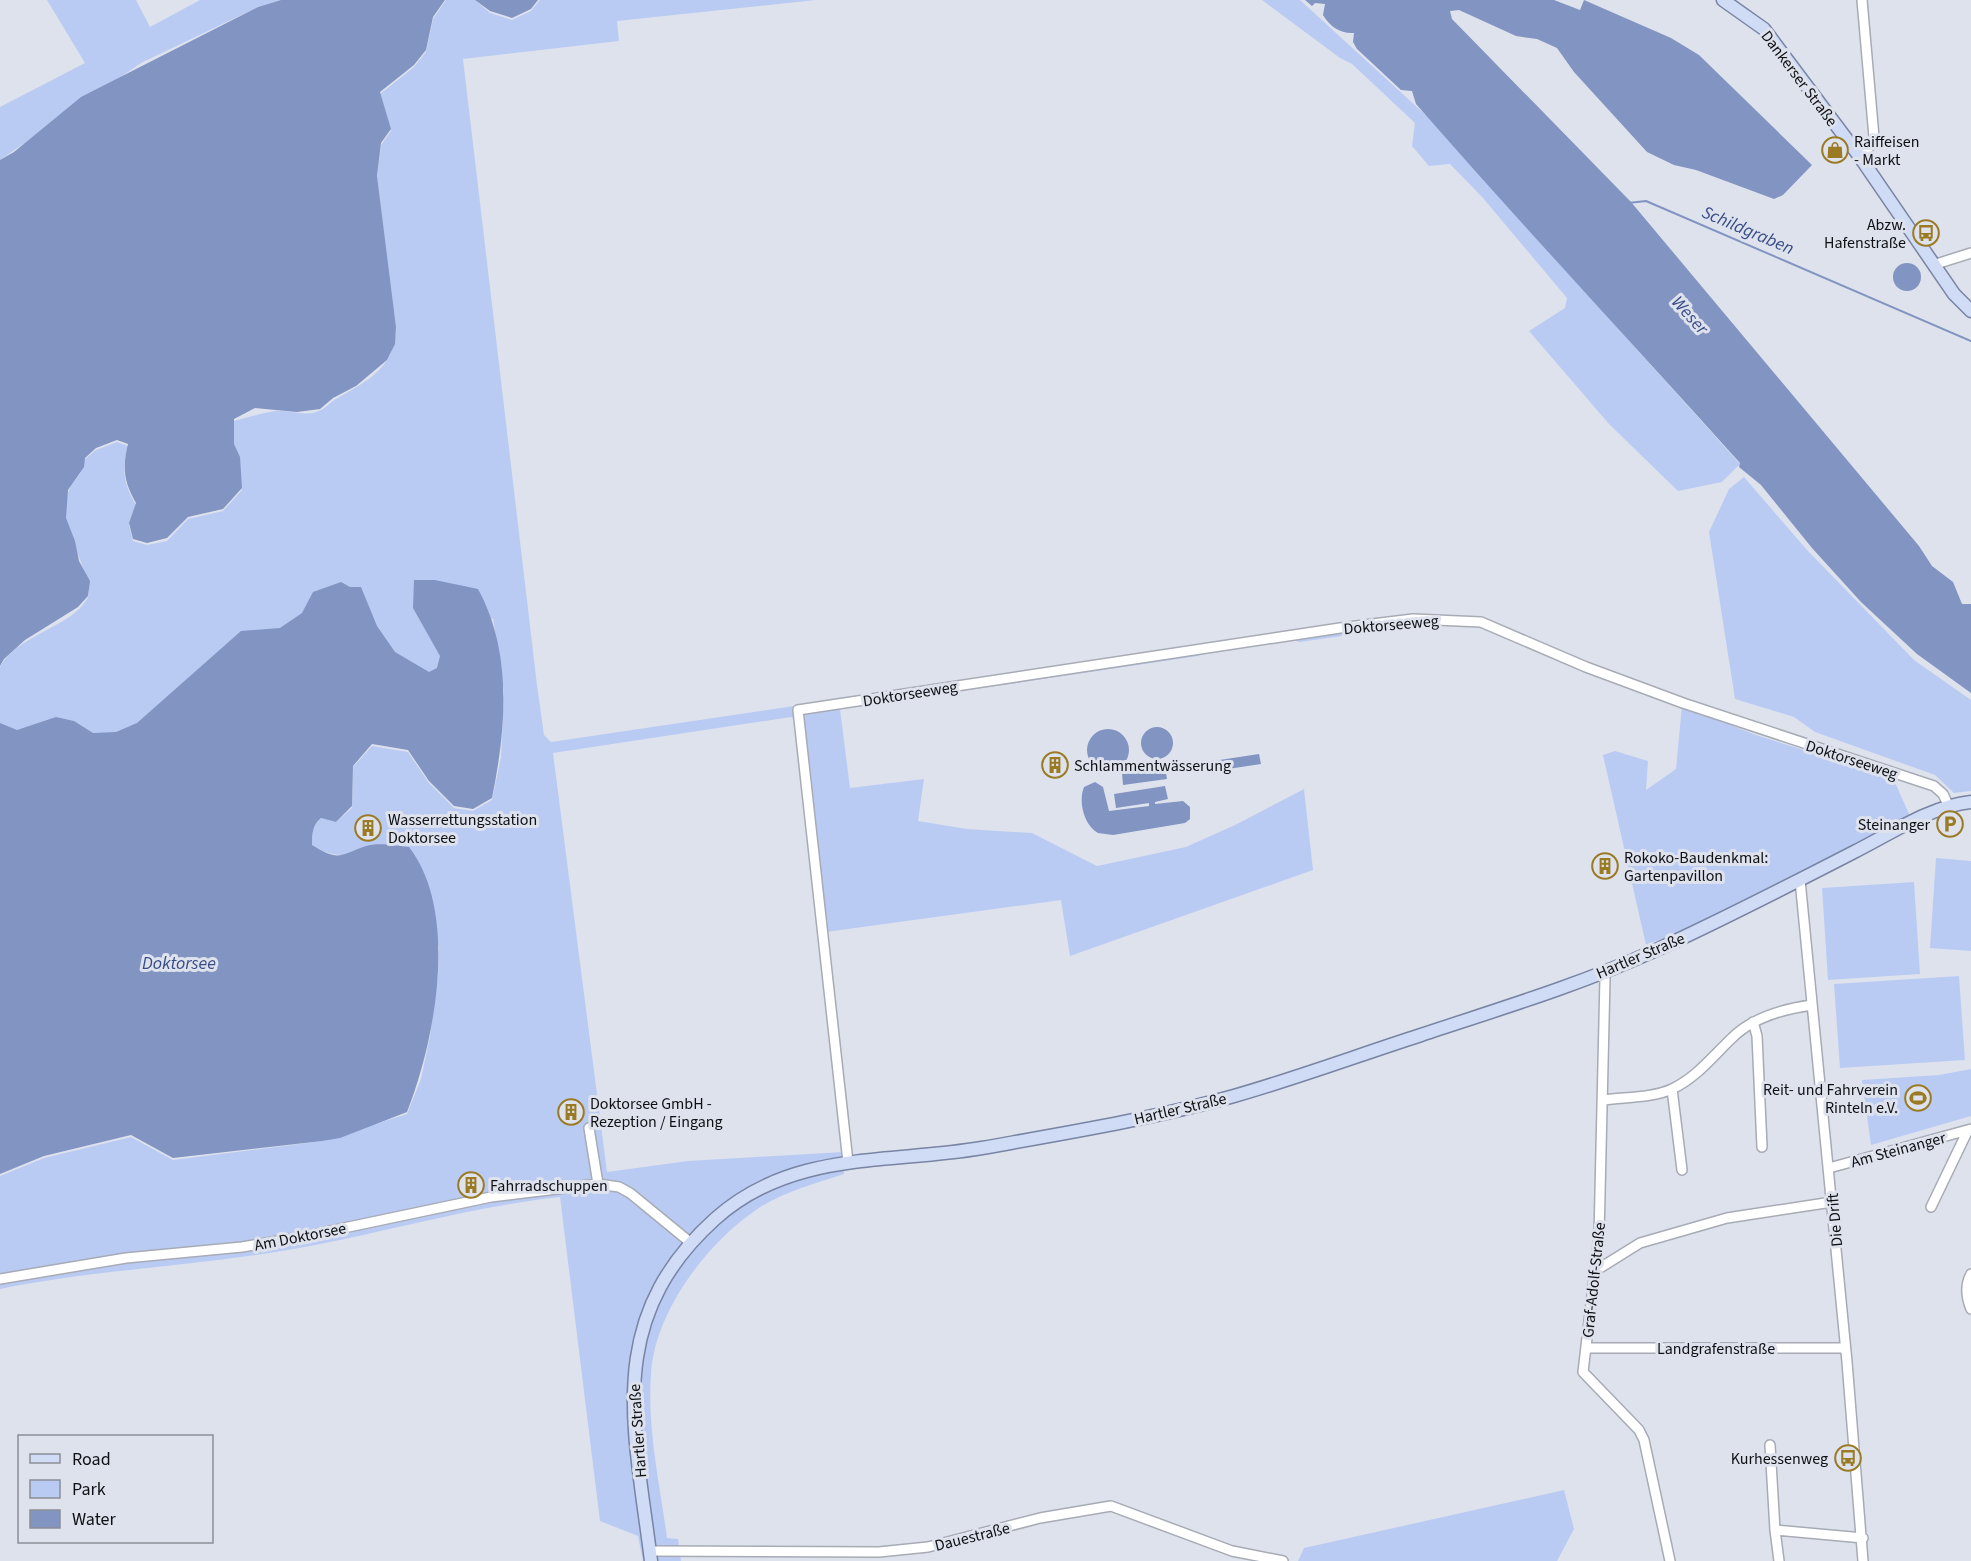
<svg xmlns="http://www.w3.org/2000/svg" width="1971" height="1561" viewBox="0 0 1971 1561" font-family="'Source Sans 3',sans-serif">
	<style>
		.green { fill: #bacbf3 }
		.water { fill: #8294c1 }
		.lines { fill: none; stroke-linecap: round; stroke-linejoin: round }
		.stream { stroke: #8294c1; stroke-width: 2 }
		.minor-casing { stroke: #a7abb5; stroke-width: 12 }
		.major-casing { stroke: #7884a3; stroke-width: 15 }
		.minor { stroke: #fff; stroke-width: 9 }
		.major { stroke: #d0dbf6; stroke-width: 12 }
		.labels { text-anchor: middle; stroke-width: 6; stroke-linejoin: round; paint-order: stroke }
		.street-label { font-size: 16px; fill: #0e1013; stroke: #dee2ed }
		.poi-label { font-size: 16px; fill: #0e1013; stroke: #dee2ed; text-anchor: start }
		.water-label { font-size: 18px; font-style: italic; fill: #384c86; stroke: #dee2ed }
	</style>
	<rect width="100%" height="100%" fill="#dee2ed"/>
	<path class="green" d="M47,0H136L150,27L200,0H281L258,7L141,63L0,160V107L85,63Z
		M446,0H475L490,13L512,20L531,11L540,0H816L617,21L619,41L463,59L537,685L544,735L551,742L1341,625L1342,636L1300,642L1288,639L1208,650L1198,656L840,709L850,788L924,779L918,821L967,829L1032,833L1097,866L1186,847L1235,825L1304,789L1313,870L1070,956L1061,900L826,932L805,727L791,717L553,753L607,1172L688,1161L843,1152L844,1174C814,1184 782,1192 756,1210C706,1244 654,1313 651,1375C647,1429 660,1485 667,1538L678,1539L681,1561H643L638,1536L600,1521L560,1197C475,1206 393,1230 310,1246C207,1266 103,1268 0,1289V1176L44,1158L131,1137L173,1160L322,1141L407,1114L421,1079L430,1036L438,976L439,946L366,846C347,859 331,857 312,845C312,834 312,825 321,818L336,822L352,808L353,767L372,746L408,752L429,783L454,808L473,811L492,800L501,757L504,692L493,618L443,657L441,671L429,676L302,615L137,725L116,734L17,732L0,725V667C18,634 70,628 87,599C96,584 69,541 66,521C65,513 66,500 68,493C72,480 84,474 84,460L96,450L117,442L128,446C121,470 124,485 136,505L129,525L133,541L147,545L167,541L188,519L223,511L242,490L234,446V421C247,418 261,413 275,411C290,409 306,418 321,410C326,408 330,402 336,399C367,381 394,369 396,329L377,178L381,145L391,131L380,94L414,67L426,52L433,19Z
		M1262,0H1300L1430,119L1740,464L1722,482L1678,491L1609,424L1529,331L1565,308L1567,298L1483,198L1450,164L1429,166L1412,146L1415,123L1352,64L1340,58Z
		M1744,477L1807,550L1914,660L1971,700V791L1954,793L1935,775L1815,732L1794,717L1735,699L1709,532L1729,489Z
		M1682,706L1756,735L1893,778L1910,816L1677,933L1646,945L1603,755L1615,751L1648,761L1646,790L1676,769Z
		M1936,858L1971,861V951L1930,948Z
		M1914,882L1920,974L1828,980L1822,888Z
		M1959,976L1965,1060L1840,1068L1834,984Z
		M1971,1069V1116L1871,1145L1862,1080L1939,1075Z
		M1564,1490L1574,1529L1557,1561H1298L1304,1548Z"/>
	<path class="water" d="M281,0H445L433,17L426,50L414,65L380,92L391,129L381,143L377,176L396,327L395,344L387,360L356,386L333,398L320,409L297,412L255,408L234,419V444L240,457L242,488L223,509L188,517L167,538L147,543L133,539L129,523L136,503C124,482 122,468 128,444L117,440L96,448L85,458L84,467L68,490L66,518L75,541L79,561L90,581L88,596L78,607L25,640L4,659L0,666V160L14,152L81,97L258,7Z
		M475,0H538L531,9L512,18L490,11Z
		M1305,0H1554L1580,10L1584,0L1671,38L1699,55L1812,165L1783,195L1774,199L1696,170L1674,165L1647,152L1574,72L1557,48L1537,39L1516,36L1459,10L1450,11L1452,19L1631,202L1919,546L1932,566L1953,582L1962,604H1971V693L1917,654L1861,602L1812,548L1761,485L1739,467L1740,463C1632,343 1522,225 1416,104L1412,91L1401,90L1357,49L1353,42L1354,33C1341,34 1330,27 1323,15L1325,4L1315,3L1312,6Z
		M1893 277a14 14 0 1 1 28 0a14 14 0 1 1-28 0Z
		M414,580H435L478,589C513,653 506,729 492,798L473,809L454,806L429,781L408,750L372,744L353,766L352,806L336,822L321,818C312,825 312,835 312,845C339,862 340,855 366,846C378,842 397,846 409,847C460,913 435,1041 407,1112L340,1138L322,1141L173,1158L131,1135L44,1156L0,1174V723L17,730L56,717L74,721L93,733L116,732L137,723L241,631L280,628L302,613L313,592L341,582L350,587H361L377,626L395,652L429,672L437,668L440,656L413,608Z
		M1141 743a16 16 0 1 1 32 0a16 16 0 1 1-32 0Z
		M1087 750a21 21 0 1 1 42 0a21 21 0 1 1-42 0Z
		M1259,754L1261,764L1201,773L1200,763Z
		M1165,767L1167,779L1123,785L1122,773Z
		M1095,782L1103,787L1109,811L1149,806V803L1116,808L1114,794L1165,786L1168,799L1155,802V804L1183,801L1190,807V819L1185,823L1113,835L1098,833C1084,825 1078,802 1084,787Z"/>
	<g class="lines">
		<path class="stream" d="M1628,203L1646,201L1971,341"/>
		<g class="minor-casing">
			<path id="minor" d="M1860,157L1866,153L1874,137L1862,0
				M1933,265L1971,253
				M1800,880L1847,1362L1863,1561
				M1603,972L1605,978L1599,1236L1583,1372L1639,1430L1644,1440L1670,1561
				M1753,1022L1757,1036L1762,1147
				M1672,1089L1682,1170
				M1604,1100C1626,1097 1652,1098 1672,1089C1696,1078 1713,1056 1732,1038C1753,1017 1783,1009 1812,1005
				M589,1128L598,1184
				M848,1162L798,710L1340,628L1413,619L1481,622L1586,667L1683,703L1934,786L1943,794L1949,807
				M1829,1168L1971,1129
				M1931,1207L1968,1130
				M1595,1271L1640,1243L1727,1218L1832,1202
				M1971,1274C1965,1285 1966,1297 1971,1309
				M0,1279L126,1258L242,1247L301,1237L491,1197L598,1184L619,1187L630,1193L691,1243
				M1586,1348H1845
				M1770,1445L1775,1530L1863,1538
				M1775,1530L1779,1561
				M650,1551L879,1552L928,1547L1040,1518L1111,1506L1232,1551L1283,1561"/>
		</g>
		<g class="major-casing">
			<path id="major" d="M1723,0L1764,29L1860,157L1954,294L1971,311
				M651,1561C635,1429 602,1321 715,1219C792,1150 888,1164 982,1148C1066,1133 1152,1119 1234,1096C1297,1078 1359,1055 1421,1035C1499,1009 1579,985 1654,951C1722,920 1788,886 1854,852C1890,834 1931,806 1971,802"/>
		</g>
		<use href="#minor" class="minor"/>
		<use href="#major" class="major"/>
	</g>
	<defs>
		<g id="shop-ring" transform="scale(1.35)"><circle r="9.5" fill="#dee2ed" stroke="#9a7b24" stroke-width="1.5"/><path d="M-5-2.5h2.3a2.7 3.5 0 0 1 5.4 0H5L5.5 6h-11ZM-1.5-2.5h3a1.5 2.3 0 0 0-3 0Z" fill="#9a7b24"/></g>
		<g id="bus-ring" transform="scale(1.35)"><circle r="9.5" fill="#dee2ed" stroke="#9a7b24" stroke-width="1.5"/><path d="M-5-6H5V4H4V6H2V4H-2V6H-4V4H-5ZM-3.5-4V0h7V-4ZM-3.5 1.2v1.5H-2V1.2ZM2 1.2v1.5H3.5V1.2Z" fill="#9a7b24"/></g>
		<g id="building-ring" transform="scale(1.35)"><circle r="9.5" fill="#dee2ed" stroke="#9a7b24" stroke-width="1.5"/><path d="M-4-6H4V6H1V3H-1V6H-4ZM-2.5-4.3h1.7v1.8h-1.7ZM.8-4.3h1.7v1.8H.8ZM-2.5-1h1.7V.8h-1.7ZM.8-1h1.7V.8H.8Z" fill="#9a7b24"/></g>
		<g id="parking-ring" transform="scale(1.35)"><circle r="9.5" fill="#dee2ed" stroke="#9a7b24" stroke-width="1.5"/><path d="M-3.5-5.5H1a3.5 3.5 0 0 1 0 7H-1V5.5H-3.5ZM-1-3.4V-.6H.8a1.4 1.4 0 0 0 0-2.8Z" fill="#9a7b24"/></g>
		<g id="stadium-ring" transform="scale(1.35)"><circle r="9.5" fill="#dee2ed" stroke="#9a7b24" stroke-width="1.5"/><path d="M0-5a6.5 5 0 1 0 0 10a6.5 5 0 1 0 0-10ZM-3.5-1.8h7v3.6h-7Z" fill="#9a7b24"/></g>
	</defs>
	<g fill-rule="evenodd">
		<use href="#shop-ring" x="1835" y="150"/>
		<use href="#bus-ring" x="1926" y="233"/>
		<use href="#building-ring" x="1055" y="765"/>
		<use href="#parking-ring" x="1950" y="824"/>
		<use href="#building-ring" x="368" y="828"/>
		<use href="#building-ring" x="1605" y="866"/>
		<use href="#stadium-ring" x="1918" y="1098"/>
		<use href="#building-ring" x="571" y="1112"/>
		<use href="#building-ring" x="471" y="1185"/>
		<use href="#bus-ring" x="1848" y="1458"/>
	</g>
	<g class="labels">
		<g class="street-label">
			<text transform="translate(1800 78) rotate(53)" y="6">Dankerser Straße</text>
			<text transform="translate(1391 624) rotate(-5)" y="6">Doktorseeweg</text>
			<text transform="translate(910 693) rotate(-9)" y="6">Doktorseeweg</text>
			<text transform="translate(1852 759) rotate(18)" y="6">Doktorseeweg</text>
			<text transform="translate(1640 955) rotate(-23)" y="6">Hartler Straße</text>
			<text transform="translate(1180 1108) rotate(-13)" y="6">Hartler Straße</text>
			<text transform="translate(1898 1149) rotate(-15)" y="6">Am Steinanger</text>
			<text transform="translate(1834 1220) rotate(-95)" y="6">Die Drift</text>
			<text transform="translate(300 1236) rotate(-11)" y="6">Am Doktorsee</text>
			<text transform="translate(1593 1280) rotate(-84)" y="6">Graf-Adolf-Straße</text>
			<text x="1716" y="1354">Landgrafenstraße</text>
			<text transform="translate(637 1431) rotate(-94)" y="6">Hartler Straße</text>
			<text transform="translate(972 1536) rotate(-14)" y="6">Dauestraße</text>
		</g>
		<g class="poi-label">
			<text x="1854" y="147">Raiffeisen<tspan x="1854" dy="18">- Markt</tspan></text>
			<text x="1906" y="230" text-anchor="end">Abzw.<tspan x="1906" dy="18">Hafenstraße</tspan></text>
			<text x="1074" y="771">Schlammentwässerung</text>
			<text x="388" y="825">Wasserrettungsstation<tspan x="388" dy="18">Doktorsee</tspan></text>
			<text x="1930" y="830" text-anchor="end">Steinanger</text>
			<text x="1624" y="863">Rokoko-Baudenkmal:<tspan x="1624" dy="18">Gartenpavillon</tspan></text>
			<text x="1898" y="1095" text-anchor="end">Reit- und Fahrverein<tspan x="1898" dy="18">Rinteln e.V.</tspan></text>
			<text x="590" y="1109">Doktorsee GmbH -<tspan x="590" dy="18">Rezeption / Eingang</tspan></text>
			<text x="490" y="1191">Fahrradschuppen</text>
			<text x="1828" y="1464" text-anchor="end">Kurhessenweg</text>
		</g>
		<g class="water-label">
			<text transform="translate(1748 230) rotate(23)" y="6">Schildgraben</text>
			<text transform="translate(1690 315) rotate(48)" y="6">Weser</text>
			<text x="179" y="969">Doktorsee</text>
		</g>
	</g>
	<rect x="18" y="1435" width="195" height="108" fill="#dee2ed" stroke="#8b8e96" stroke-width="1.5"/>
	<rect x="30" y="1454" width="30" height="9" fill="#d0dbf6" stroke="#8b8e96" stroke-width="1.5"/>
	<text x="72" y="1465" font-size="18" fill="#0e1013">Road</text>
	<rect x="30" y="1480" width="30" height="18" fill="#bacbf3" stroke="#8b8e96" stroke-width="1.5"/>
	<text x="72" y="1495" font-size="18" fill="#0e1013">Park</text>
	<rect x="30" y="1510" width="30" height="18" fill="#8294c1" stroke="#8b8e96" stroke-width="1.5"/>
	<text x="72" y="1525" font-size="18" fill="#0e1013">Water</text>
</svg>
